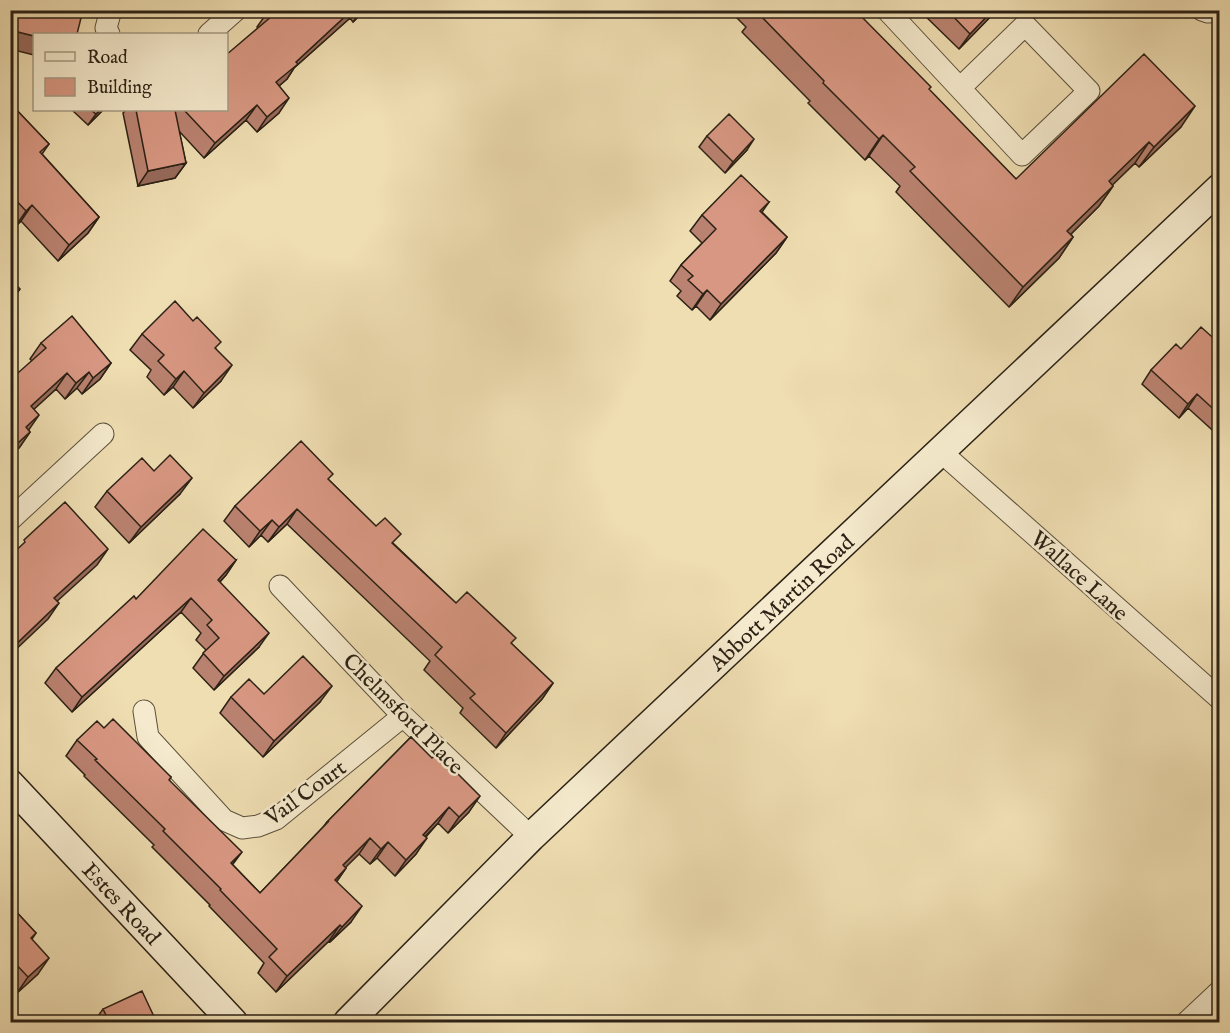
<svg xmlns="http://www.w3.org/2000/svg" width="1230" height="1033" viewBox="0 0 1230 1033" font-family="'IM FELL English',serif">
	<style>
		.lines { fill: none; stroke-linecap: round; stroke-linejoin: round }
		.minor-casing { stroke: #5c503c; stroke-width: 23 }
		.secondary-casing { stroke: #2b2115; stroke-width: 31 }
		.minor { stroke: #f5eacd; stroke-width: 21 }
		.secondary { stroke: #f5eacd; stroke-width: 28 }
		.wall { fill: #ba8270; stroke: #2b2115; stroke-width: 1.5 }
		.shaded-wall { fill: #976a5b; stroke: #2b2115; stroke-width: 1.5 }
		.building { fill: #d89782; stroke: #2b2115; stroke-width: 1.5 }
		.labels { text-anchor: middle; stroke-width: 5; stroke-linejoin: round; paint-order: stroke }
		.street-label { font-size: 22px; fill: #2b2115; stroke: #f5eacd }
	</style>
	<rect width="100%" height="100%" fill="#efdeb2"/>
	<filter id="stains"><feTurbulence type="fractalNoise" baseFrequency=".00333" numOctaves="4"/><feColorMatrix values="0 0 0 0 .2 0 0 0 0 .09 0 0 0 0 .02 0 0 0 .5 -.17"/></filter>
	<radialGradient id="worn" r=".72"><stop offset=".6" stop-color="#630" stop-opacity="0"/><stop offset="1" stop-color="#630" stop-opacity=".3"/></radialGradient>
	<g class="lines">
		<g class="minor-casing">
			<path id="minor" d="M887,10L1022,155L1089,91L1025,25L960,88
				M1202,10L1208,12L1220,11
				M109,34L106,28L111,10
				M209,34L236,10
				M941,452L1220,699
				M10,520L103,434
				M280,586L403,716L531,837
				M144,711L148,737L224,820L242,828L258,826L276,819L403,716
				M1187,1022L1220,991"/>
		</g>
		<g class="secondary-casing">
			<path id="secondary" d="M10,784L233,1022
				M348,1022L531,837L1220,188"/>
		</g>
		<use href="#minor" class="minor"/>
		<use href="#secondary" class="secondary"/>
	</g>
	<path class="wall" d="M269,10H365L353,22L350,18L294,68L287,79L279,86V113L257,132L246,120L204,158L179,131L186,163L175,178L138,186L123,113L126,110H226L258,28L257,27Z
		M729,10H855L929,90L1016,179L1181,127L1139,167L1135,163L1112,185L1113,186L1099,206L1071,234L1073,237L1059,258L1009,307L896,192L900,186L869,156L865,160L808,103L810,101L742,32L746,27Z
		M919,10H997L959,49Z
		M1002,10H1014L1008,17Z
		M10,103L49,144L42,154L99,217L88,233L58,261L21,221L15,227L10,222Z
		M72,110H103L88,125Z
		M707,136L747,150L725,173L699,147Z
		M769,202L762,212L787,237L776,253L710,320L696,306L692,310L677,296L681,291L670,281L681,265L702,243L690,231L702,215Z
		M142,334L216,349L221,381L193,408L173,387L164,395L147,377L151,370L130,350Z
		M41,343L111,363L100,379L82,394L77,388L65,399L56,389L34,409L28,430L30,432L19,448L32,361L30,359Z
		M1181,349L1220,359L1217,363L1220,365V437L1188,408L1179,418L1142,384L1151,370Z
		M154,471L180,494L129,543L95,507L107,491Z
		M329,480L394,544L456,603L512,644L553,683L542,699L496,748L460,713L463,708L424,670L430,661L287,524L268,542L261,535L249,547L224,521L235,506Z
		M236,560L226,575L220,582L259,647L214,690L193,668L206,650L196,640L201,633L181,612L72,712L45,683L56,668L136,599Z
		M264,694L320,702L263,757L220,713L231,697Z
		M104,728L171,777L169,780L233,865L260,893L323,827L327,822L411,737L469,812L448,833L438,823L426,837L416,854L395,876L377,858L370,864L359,854L345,867L346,868L337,881L351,922L330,942L329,941L276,992L258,973L264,963L209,906L210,905L152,847L154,845L84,776L85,775L66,756L77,740Z
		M10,905L36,933L32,939L38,974L17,993L10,986Z
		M103,1009L157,1023H93Z"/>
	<path class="shaded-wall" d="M352,10H355L350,18L294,68L287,79L265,98L276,82L296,62Z
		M361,10H365L353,22Z
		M993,10H997L959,49L970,34Z
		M10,30L34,36V55L10,49Z
		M289,98L279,113L257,132L267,117Z
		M257,105L246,120L204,158L215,143Z
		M1195,106L1181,127L1139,167L1154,147Z
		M100,110H103L88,125L96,114Z
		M883,135L869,156L865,160L879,139Z
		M754,139L747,150L725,173L733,162Z
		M1149,142L1135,163L1095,202L1109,181Z
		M186,163L175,178L138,186L148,171Z
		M1113,186L1099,206L1053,252L1067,231Z
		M32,205L21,221L15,227L26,211Z
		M99,217L88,233L58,261L69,245Z
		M787,237L776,253L710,320L721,304Z
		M1073,237L1059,258L1009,307L1023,287Z
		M20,289L10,303V298Z
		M707,290L696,306L692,310L703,294Z
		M111,363L100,379L82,394L93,378Z
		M232,365L221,381L193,408L204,393Z
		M184,371L173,387L164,395L176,379Z
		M89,372L77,388L65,399L76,383Z
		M67,373L56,389L20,422L31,406Z
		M1197,394L1188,408L1179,418L1188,404Z
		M39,415L28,431L26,427Z
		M30,432L19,448L10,456V450Z
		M192,478L180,494L129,543L141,527Z
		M297,509L287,524L268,542L279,527Z
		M272,520L261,535L249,547L260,531Z
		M108,549L97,565L43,614L54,598Z
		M236,560L226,575L208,594L218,580Z
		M191,598L181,612L72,712L82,697Z
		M59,603L48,619L10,655V650Z
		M269,633L259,647L214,690L224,676Z
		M553,683L542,699L496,748L506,733Z
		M332,686L320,702L263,757L274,741Z
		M480,796L469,812L448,833L459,817Z
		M449,807L438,823L412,850L423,835Z
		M370,838L359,854L332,881L343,865Z
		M427,838L416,854L395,876L406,860Z
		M388,842L377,858L370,864L381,849Z
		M242,852L230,868L231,863Z
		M346,868L335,884V880Z
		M362,906L351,922L330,942L342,927Z
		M340,925L329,941L276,992L287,976Z
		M49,958L38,974L17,993L28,977Z"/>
	<path class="building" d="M10,10H83L77,34H34V36L10,30Z
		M269,10H352L296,62L298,64L276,82L289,98L267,117L257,105L215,143L184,110H226V55L272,16L268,12Z
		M758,10H855L931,87L929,89L1016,179L1144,54L1195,106L1154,147L1149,142L1109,181L1113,186L1067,231L1073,237L1023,287L910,171L915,167L883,135L879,139L823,83L824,81L757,12Z
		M947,10H993L970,34Z
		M10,103L49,144L40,152L99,217L69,245L32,205L26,211L10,194Z
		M91,110H100L96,114Z
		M136,110H175L186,163L148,171Z
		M729,114L754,139L733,162L707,136Z
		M741,175L769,202L760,211L787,237L721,304L707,290L703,294L688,280L693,276L681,265L716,229L702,215Z
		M10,279L20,289L10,298Z
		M175,301L193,321L197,317L221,342L215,348L232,365L204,393L184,371L176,379L158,361L164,355L142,334Z
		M72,316L111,363L93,378L89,372L76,383L67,373L31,406L39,415L26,427L30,432L10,450V380L46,348L41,343Z
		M1201,327L1220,344V357L1215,361L1220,366V415L1197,394L1188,404L1151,370L1176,344L1181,349Z
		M301,441L333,474L328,479L376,526L385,518L401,534L392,543L456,603L467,592L516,638L511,643L553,683L506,733L470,698L475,694L435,655L442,647L297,509L279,527L272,520L260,531L235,506Z
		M170,455L192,478L141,527L107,491L142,458L154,471Z
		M10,457L14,461L10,465Z
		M65,502L108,549L54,598L59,603L10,650V556L25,542L24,540Z
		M203,529L236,560L218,580L269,633L224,676L203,653L219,638L207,625L212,620L191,598L82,697L56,668L134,596L136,599Z
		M303,656L332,686L274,741L231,697L249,679L264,694Z
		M113,719L171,777L169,780L242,852L231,863L260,893L328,822H327L411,737L432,758L437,753L480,796L459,817L449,807L423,835L427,838L406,860L388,842L381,849L370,838L343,865L346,868L335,880L362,906L342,927L340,925L287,976L269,957L277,949L220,890L221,889L163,831L165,829L95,760L97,759L77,740L97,721L104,728Z
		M10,905L36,933L31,938L49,958L28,977L10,958Z
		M142,991L157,1023H110L103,1009Z"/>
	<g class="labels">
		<g class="street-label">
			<text transform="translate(1080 575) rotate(42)" y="8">Wallace Lane</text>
			<text transform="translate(781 602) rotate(-43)" y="8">Abbott Martin Road</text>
			<text transform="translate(404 713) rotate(45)" y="8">Chelmsford Place</text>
			<text transform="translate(305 792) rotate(-36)" y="8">Vail Court</text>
			<text transform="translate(122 903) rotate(47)" y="8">Estes Road</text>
		</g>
	</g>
	<rect width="1230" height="1033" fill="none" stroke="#efdeb2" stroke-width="36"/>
	<rect x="12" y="12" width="1206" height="1009" fill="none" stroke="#2b2115" stroke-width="3"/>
	<rect x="18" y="18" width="1194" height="997" fill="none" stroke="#2b2115" stroke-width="1.5"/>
	<rect x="33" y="33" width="195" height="78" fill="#f5eacd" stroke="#a49a83" stroke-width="1.5"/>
	<rect x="45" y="52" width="30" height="9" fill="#f5eacd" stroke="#a49a83" stroke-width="1.5"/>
	<text x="87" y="63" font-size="18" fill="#2b2115">Road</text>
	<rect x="45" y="78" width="30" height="18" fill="#d89782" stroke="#a49a83" stroke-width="1.5"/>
	<text x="87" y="93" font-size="18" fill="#2b2115">Building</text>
	<rect width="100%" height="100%" filter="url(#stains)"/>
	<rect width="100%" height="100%" fill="url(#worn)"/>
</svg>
